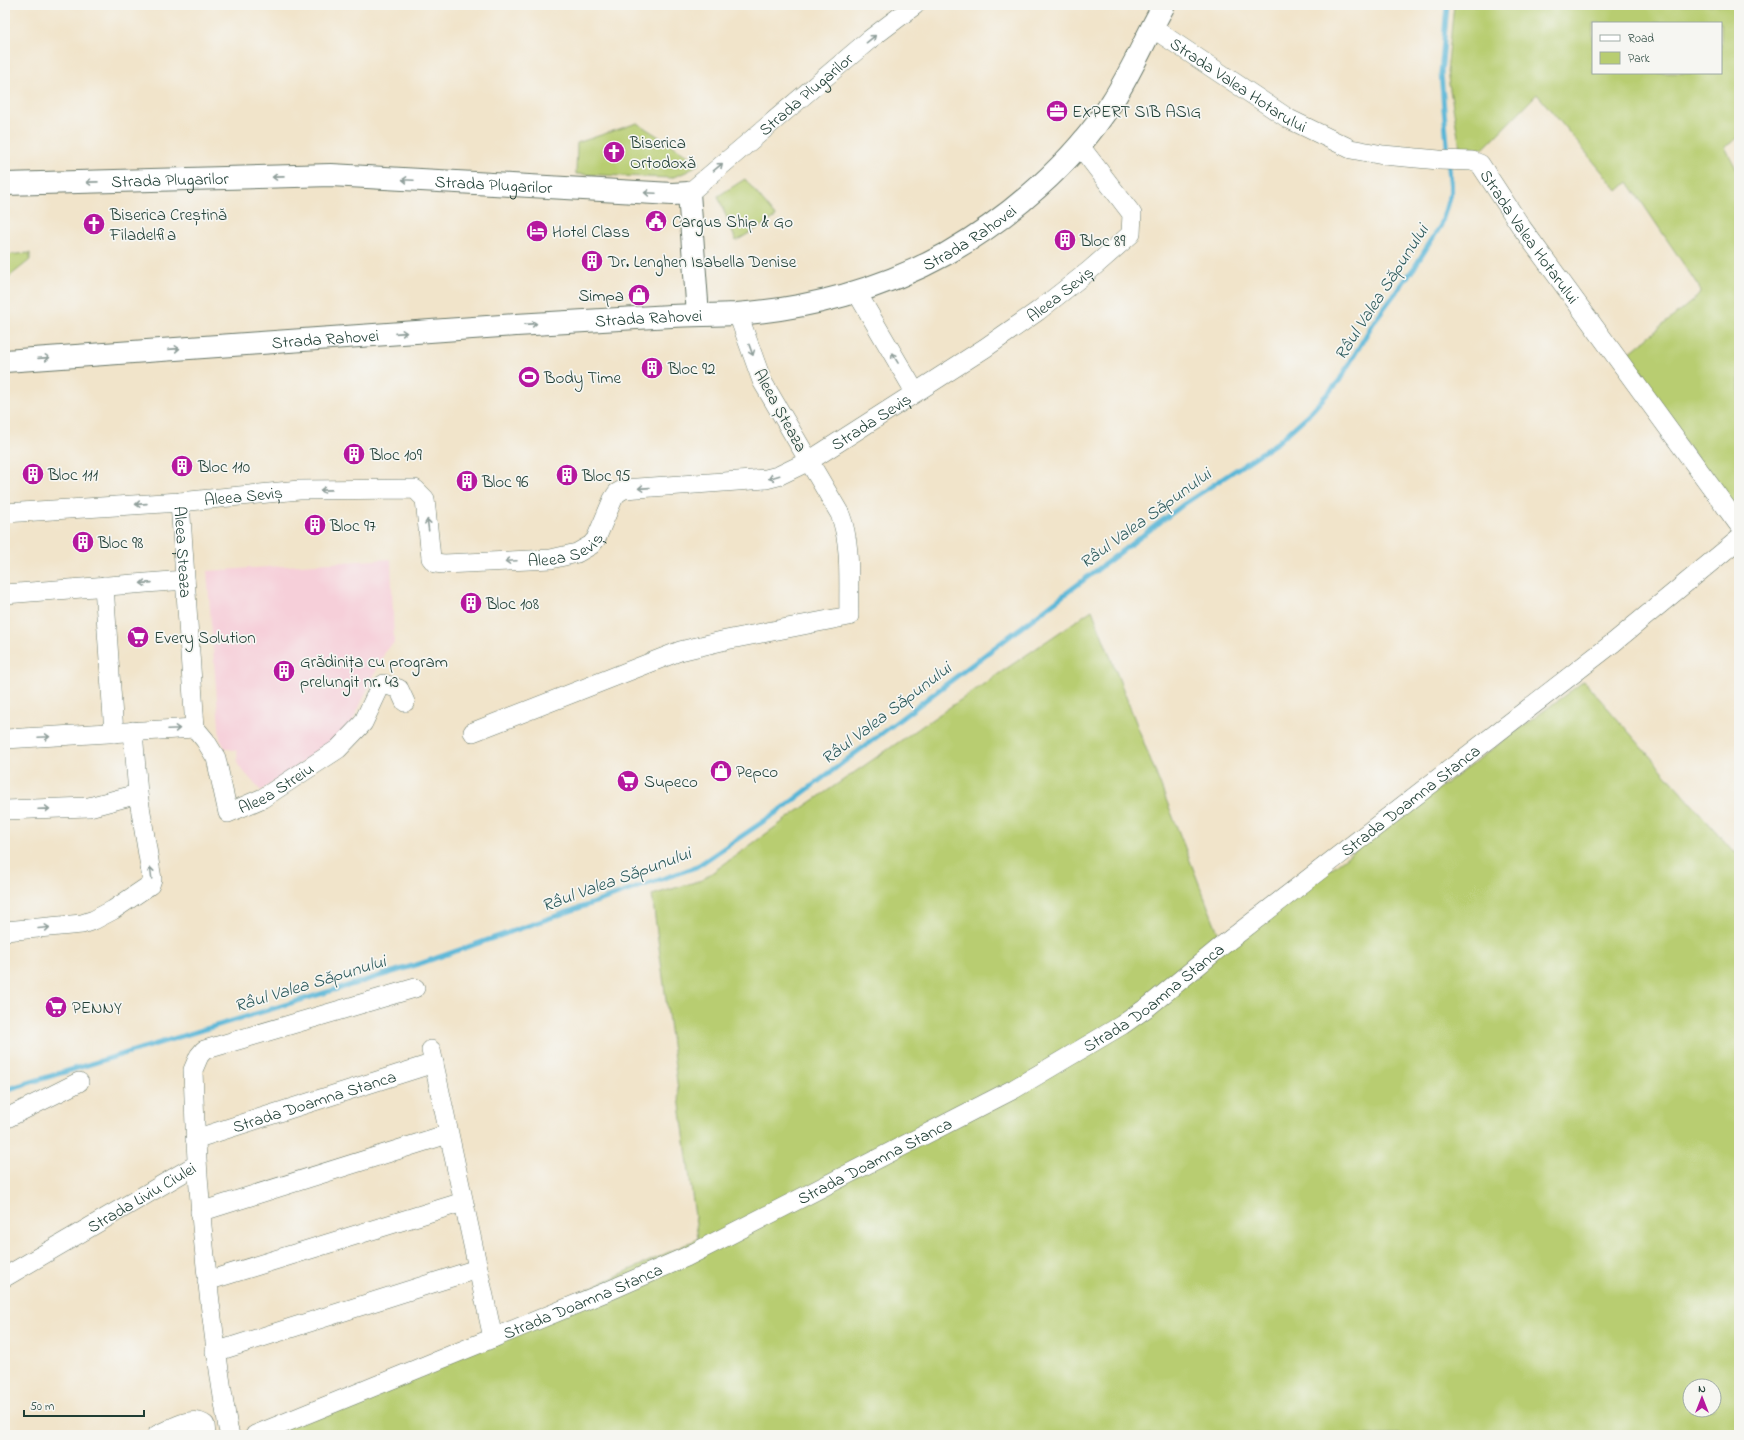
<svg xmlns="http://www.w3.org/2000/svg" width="1744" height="1440" viewBox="0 0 1744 1440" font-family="'Indie Flower',sans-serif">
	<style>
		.built { fill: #f6cfd9 }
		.green { fill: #b8cd71; stroke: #6c8552; fill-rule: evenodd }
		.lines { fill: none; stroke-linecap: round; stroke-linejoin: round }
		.stream { stroke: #59b6d7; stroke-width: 5 }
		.minor-casing { stroke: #687768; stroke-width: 20 }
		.tertiary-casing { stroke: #687768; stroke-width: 24 }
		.minor { stroke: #fff; stroke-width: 19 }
		.tertiary { stroke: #fff; stroke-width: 22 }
		.oneway { stroke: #8f9e9a }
		.labels { text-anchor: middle; stroke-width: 3.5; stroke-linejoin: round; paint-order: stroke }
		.street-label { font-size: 17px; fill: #1f3d34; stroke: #f6f6f2 }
		.poi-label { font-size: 17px; fill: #1f3d34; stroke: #f6f6f2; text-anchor: start }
		.water-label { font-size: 18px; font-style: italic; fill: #2e5b5d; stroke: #f6f6f2 }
	</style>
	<rect width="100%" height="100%" fill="#f6f6f2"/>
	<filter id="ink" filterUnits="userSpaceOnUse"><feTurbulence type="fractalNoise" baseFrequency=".025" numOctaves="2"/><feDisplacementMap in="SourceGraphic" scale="8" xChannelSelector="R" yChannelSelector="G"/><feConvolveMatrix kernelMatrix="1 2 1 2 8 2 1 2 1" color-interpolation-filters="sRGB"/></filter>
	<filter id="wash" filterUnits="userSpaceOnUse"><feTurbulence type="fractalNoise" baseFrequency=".012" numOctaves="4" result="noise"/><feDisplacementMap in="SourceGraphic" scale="16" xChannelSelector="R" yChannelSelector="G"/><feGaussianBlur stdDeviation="0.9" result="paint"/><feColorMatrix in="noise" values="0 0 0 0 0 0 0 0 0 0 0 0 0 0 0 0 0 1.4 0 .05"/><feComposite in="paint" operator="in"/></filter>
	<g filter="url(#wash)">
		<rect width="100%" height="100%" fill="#f1e4ca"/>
		<path class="built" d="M391,559L394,643L386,650L348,731L261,791L238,765L237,751L225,748L220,739L207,571Z"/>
		<path class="green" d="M1454,5H1739V137L1725,147L1739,174V515L1623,358L1697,297L1700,293L1699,287L1628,182L1618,191L1537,94L1484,148H1460L1447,72ZM1593,23H1721V73H1593Z
			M637,123L700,163L686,172L671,178L576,174L577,143Z
			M745,179L776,217L736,241L718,196Z
			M30,253V260L5,280V255Z
			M1092,610L1223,945L1278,908L1584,681L1733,851L1739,854V1435H267L698,1239L652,895L702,880L792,815ZM1690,1386H1714V1410H1690Z"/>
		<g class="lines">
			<path class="stream" d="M5,1090L419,964L696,867L783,808L1184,504L1278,442L1308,415L1339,381L1375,320L1414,268L1441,225L1451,191L1441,74L1447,5"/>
		</g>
	</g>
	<g filter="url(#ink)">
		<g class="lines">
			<g class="minor-casing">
				<g id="minor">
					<path id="s1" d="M1151,27L1289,119L1351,149L1383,155L1439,160L1472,161L1480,164L1522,228L1739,525"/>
					<path id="s2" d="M689,193L869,40L915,5"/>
					<path d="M856,291L915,392"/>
					<path id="s3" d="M180,502L195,728"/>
					<path id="s4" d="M5,513L180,502L299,490L415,489L425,499L431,558L435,563L444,564L551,559L577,553L591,545L596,539L613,499L617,493L624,489L766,479L778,476L809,461L985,348L1038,311L1090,270L1131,234L1132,214L1080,146"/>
					<path d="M104,586L114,733"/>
					<path d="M5,594L185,580"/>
					<path id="s5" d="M195,728L205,740L216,758L228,813L263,798L338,749L363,723L379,689L384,684L399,689L405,702"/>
					<path d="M473,732L680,651L726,640L849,616C848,583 852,545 840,514L762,381L738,314"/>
					<path d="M5,739L195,728"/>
					<path d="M5,810L89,807L138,794"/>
					<path d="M5,931L82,924L94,920L113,910L150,885L152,879L138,794L133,731"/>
					<path d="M5,1119L79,1082"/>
					<path id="s6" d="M195,1139L434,1063"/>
					<path d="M200,1212L448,1134"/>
					<path id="s7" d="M5,1277L196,1165"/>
					<path d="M207,1281L463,1202"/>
					<path id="s8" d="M493,1338L606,1292L686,1257L1014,1089L1122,1025L1149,1006L1223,945L1613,643L1739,539"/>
					<path d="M215,1352L477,1269"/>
					<path d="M157,1435C171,1429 192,1415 205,1425L206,1435"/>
					<path d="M230,1435L228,1428C208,1308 196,1191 193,1070L199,1056L204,1050L415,988"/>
					<path d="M255,1435L493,1338L431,1050"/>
				</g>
			</g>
			<g class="tertiary-casing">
				<g id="tertiary">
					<path id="s9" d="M5,184L331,175L672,194L689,193L698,315"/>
					<path id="s10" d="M5,361C175,349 346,337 516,325C568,322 619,319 671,316C693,315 714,315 736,314C808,309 883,289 946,254C1009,218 1073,163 1112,102C1132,71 1146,37 1164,5"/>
				</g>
			</g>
			<use href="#minor" class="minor"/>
			<use href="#tertiary" class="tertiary"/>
		</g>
		<defs><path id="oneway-shaft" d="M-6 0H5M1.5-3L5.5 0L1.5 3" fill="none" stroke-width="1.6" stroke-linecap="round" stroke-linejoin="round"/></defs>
		<g class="oneway">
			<use href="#oneway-shaft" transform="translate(871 39) rotate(-39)"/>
			<use href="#oneway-shaft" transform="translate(718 167) rotate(-40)"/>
			<use href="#oneway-shaft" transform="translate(278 177) rotate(179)"/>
			<use href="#oneway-shaft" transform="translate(408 180) rotate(-177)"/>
			<use href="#oneway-shaft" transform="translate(92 182) rotate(179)"/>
			<use href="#oneway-shaft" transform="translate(650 193) rotate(-177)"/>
			<use href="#oneway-shaft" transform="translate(531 324) rotate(-4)"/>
			<use href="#oneway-shaft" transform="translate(401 333) rotate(-4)"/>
			<use href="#oneway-shaft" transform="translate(174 349) rotate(-4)"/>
			<use href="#oneway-shaft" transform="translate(751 350) rotate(70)"/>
			<use href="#oneway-shaft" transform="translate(44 358) rotate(-4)"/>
			<use href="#oneway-shaft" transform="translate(895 358) rotate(-121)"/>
			<use href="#oneway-shaft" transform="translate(774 477) rotate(163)"/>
			<use href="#oneway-shaft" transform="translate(644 488) rotate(176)"/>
			<use href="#oneway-shaft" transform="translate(326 490) rotate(179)"/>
			<use href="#oneway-shaft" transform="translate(141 504) rotate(176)"/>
			<use href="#oneway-shaft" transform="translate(428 525) rotate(-97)"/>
			<use href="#oneway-shaft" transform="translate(511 561) rotate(177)"/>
			<use href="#oneway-shaft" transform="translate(146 583) rotate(176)"/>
			<use href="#oneway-shaft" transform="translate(174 729) rotate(-3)"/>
			<use href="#oneway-shaft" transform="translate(44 737) rotate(-3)"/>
			<use href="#oneway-shaft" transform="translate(44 809) rotate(-2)"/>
			<use href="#oneway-shaft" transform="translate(151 873) rotate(-97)"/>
			<use href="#oneway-shaft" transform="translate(44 928) rotate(-5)"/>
		</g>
	</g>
	<defs>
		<g id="office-disc" transform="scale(1.15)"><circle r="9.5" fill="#b5179e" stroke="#f6f6f2"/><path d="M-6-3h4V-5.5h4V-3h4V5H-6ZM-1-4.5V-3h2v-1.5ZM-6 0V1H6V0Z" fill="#fff"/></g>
		<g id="church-disc" transform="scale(1.15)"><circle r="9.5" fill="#b5179e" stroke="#f6f6f2"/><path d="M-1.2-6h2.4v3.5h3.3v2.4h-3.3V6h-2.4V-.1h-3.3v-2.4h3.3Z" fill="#fff"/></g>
		<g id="civic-disc" transform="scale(1.15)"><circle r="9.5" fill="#b5179e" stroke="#f6f6f2"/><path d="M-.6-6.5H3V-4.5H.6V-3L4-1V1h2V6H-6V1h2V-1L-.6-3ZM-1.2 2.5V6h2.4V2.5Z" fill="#fff"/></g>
		<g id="hotel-disc" transform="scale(1.15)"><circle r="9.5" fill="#b5179e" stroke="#f6f6f2"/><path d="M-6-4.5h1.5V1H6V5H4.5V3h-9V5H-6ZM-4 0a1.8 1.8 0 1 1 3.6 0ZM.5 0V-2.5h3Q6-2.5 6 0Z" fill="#fff"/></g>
		<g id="building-disc" transform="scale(1.15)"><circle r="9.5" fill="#b5179e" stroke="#f6f6f2"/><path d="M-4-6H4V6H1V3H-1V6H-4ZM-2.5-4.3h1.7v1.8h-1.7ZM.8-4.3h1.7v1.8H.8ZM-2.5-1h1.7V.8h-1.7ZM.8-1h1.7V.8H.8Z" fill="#fff"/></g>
		<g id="shop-disc" transform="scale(1.15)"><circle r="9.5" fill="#b5179e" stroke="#f6f6f2"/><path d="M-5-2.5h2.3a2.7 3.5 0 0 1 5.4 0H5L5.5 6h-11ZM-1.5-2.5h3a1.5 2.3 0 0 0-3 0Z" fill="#fff"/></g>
		<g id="stadium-disc" transform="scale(1.15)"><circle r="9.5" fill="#b5179e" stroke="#f6f6f2"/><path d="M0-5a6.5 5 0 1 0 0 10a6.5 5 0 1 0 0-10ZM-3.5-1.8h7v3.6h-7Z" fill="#fff"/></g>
		<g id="supermarket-disc" transform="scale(1.15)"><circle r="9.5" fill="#b5179e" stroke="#f6f6f2"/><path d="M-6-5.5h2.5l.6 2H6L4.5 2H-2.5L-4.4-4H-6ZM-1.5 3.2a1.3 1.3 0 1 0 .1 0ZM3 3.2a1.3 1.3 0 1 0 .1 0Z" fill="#fff"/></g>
	</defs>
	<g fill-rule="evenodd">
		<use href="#office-disc" x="1057" y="111"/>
		<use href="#church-disc" x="614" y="152"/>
		<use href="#civic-disc" x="656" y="221"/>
		<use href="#church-disc" x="94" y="224"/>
		<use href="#hotel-disc" x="537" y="231"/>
		<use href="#building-disc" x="1065" y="240"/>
		<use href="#building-disc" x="592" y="261"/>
		<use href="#shop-disc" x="639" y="295"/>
		<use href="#building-disc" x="652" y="368"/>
		<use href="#stadium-disc" x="529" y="377"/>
		<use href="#building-disc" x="354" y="454"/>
		<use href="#building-disc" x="182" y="466"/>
		<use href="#building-disc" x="33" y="474"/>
		<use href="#building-disc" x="567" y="475"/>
		<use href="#building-disc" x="467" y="481"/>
		<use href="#building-disc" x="315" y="525"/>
		<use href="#building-disc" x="83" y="542"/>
		<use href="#building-disc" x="471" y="603"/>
		<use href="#supermarket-disc" x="138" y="637"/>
		<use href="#building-disc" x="284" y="671"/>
		<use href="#shop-disc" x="721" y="771"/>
		<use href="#supermarket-disc" x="628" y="781"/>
		<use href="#supermarket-disc" x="56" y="1007"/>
	</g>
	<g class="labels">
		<g class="street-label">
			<text dy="6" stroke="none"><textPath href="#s1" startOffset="105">Strada Valea Hotarului</textPath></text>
			<text dy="6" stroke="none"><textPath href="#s2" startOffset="153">Strada Plugarilor</textPath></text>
			<text dy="6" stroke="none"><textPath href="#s9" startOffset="165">Strada Plugarilor</textPath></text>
			<text dy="6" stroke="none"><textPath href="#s9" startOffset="489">Strada Plugarilor</textPath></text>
			<text dy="6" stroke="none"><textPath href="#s10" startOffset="981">Strada Rahovei</textPath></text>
			<text dy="6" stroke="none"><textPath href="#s1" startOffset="453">Strada Valea Hotarului</textPath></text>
			<text dy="6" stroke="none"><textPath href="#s4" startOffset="1207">Aleea Seviș</textPath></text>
			<text dy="6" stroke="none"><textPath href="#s10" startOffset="645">Strada Rahovei</textPath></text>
			<text dy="6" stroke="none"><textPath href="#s10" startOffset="321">Strada Rahovei</textPath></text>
			<text transform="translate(781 410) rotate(61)" y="6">Aleea Șteaza</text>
			<text dy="6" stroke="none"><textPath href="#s4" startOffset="979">Strada Seviș</textPath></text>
			<text dy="6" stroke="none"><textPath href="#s4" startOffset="239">Aleea Seviș</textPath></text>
			<text dy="6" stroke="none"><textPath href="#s4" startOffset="623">Aleea Seviș</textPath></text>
			<text dy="6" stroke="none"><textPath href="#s3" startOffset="50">Aleea Șteaza</textPath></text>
			<text dy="6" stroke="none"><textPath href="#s5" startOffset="147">Aleea Streiu</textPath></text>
			<text dy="6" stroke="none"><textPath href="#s8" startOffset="1069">Strada Doamna Stanca</textPath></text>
			<text dy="6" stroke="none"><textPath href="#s8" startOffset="745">Strada Doamna Stanca</textPath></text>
			<text dy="6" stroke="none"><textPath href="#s6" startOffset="125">Strada Doamna Stanca</textPath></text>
			<text dy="6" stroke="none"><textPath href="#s8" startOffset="421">Strada Doamna Stanca</textPath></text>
			<text dy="6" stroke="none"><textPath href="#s7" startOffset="158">Strada Liviu Ciulei</textPath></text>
			<text dy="6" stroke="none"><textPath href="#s8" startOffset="97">Strada Doamna Stanca</textPath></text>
		</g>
		<g class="poi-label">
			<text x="1072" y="117">EXPERT SIB ASIG</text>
			<text x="630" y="148">Biserica<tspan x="630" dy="20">Ortodoxă</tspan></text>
			<text x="110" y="220">Biserica Creștină<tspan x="110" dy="20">Filadelfia</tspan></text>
			<text x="672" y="227">Cargus Ship &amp; Go</text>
			<text x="552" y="237">Hotel Class</text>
			<text x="1080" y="246">Bloc 89</text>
			<text x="608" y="267">Dr. Lenghen Isabella Denise</text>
			<text x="624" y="301" text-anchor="end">Simpa</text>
			<text x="668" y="374">Bloc 92</text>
			<text x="544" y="383">Body Time</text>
			<text x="370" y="460">Bloc 109</text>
			<text x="198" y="472">Bloc 110</text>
			<text x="48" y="480">Bloc 111</text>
			<text x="582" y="481">Bloc 95</text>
			<text x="482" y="487">Bloc 96</text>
			<text x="330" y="531">Bloc 97</text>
			<text x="98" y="548">Bloc 98</text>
			<text x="486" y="609">Bloc 108</text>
			<text x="154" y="643">Every Solution</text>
			<text x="300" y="667">Grădinița cu program<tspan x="300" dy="20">prelungit nr. 43</tspan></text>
			<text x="736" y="777">Pepco</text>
			<text x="644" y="787">Supeco</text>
			<text x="72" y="1013">PENNY</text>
		</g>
		<g class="water-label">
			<text transform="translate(1381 292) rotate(-57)" y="6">Râul Valea Săpunului</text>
			<text transform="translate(1145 518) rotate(-36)" y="6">Râul Valea Săpunului</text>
			<text transform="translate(886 713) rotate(-37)" y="6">Râul Valea Săpunului</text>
			<text transform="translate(616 879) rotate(-20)" y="6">Râul Valea Săpunului</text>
			<text transform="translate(310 983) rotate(-17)" y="6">Râul Valea Săpunului</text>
		</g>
	</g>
	<rect width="1744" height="1440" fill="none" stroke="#f6f6f2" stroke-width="20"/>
	<rect x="1592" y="22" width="130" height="52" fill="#f6f6f2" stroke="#a0aca6"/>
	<rect x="1600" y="35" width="20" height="6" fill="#ffffff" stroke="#a0aca6"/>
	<text x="1628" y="42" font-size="12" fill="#1f3d34">Road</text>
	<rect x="1600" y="52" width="20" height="12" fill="#b8cd71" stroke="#a0aca6"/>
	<text x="1628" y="62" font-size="12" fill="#1f3d34">Park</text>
	<g transform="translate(1702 1398)"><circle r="19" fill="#f6f6f2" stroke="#a0aca6"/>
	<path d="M0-3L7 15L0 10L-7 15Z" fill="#b5179e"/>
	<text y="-6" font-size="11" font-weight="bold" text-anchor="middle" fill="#1f3d34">N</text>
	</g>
	<path d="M24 1410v6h120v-6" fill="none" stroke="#1f3d34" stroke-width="2"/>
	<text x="30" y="1410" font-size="12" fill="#1f3d34" stroke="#f6f6f2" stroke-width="3" paint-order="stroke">50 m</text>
</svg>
